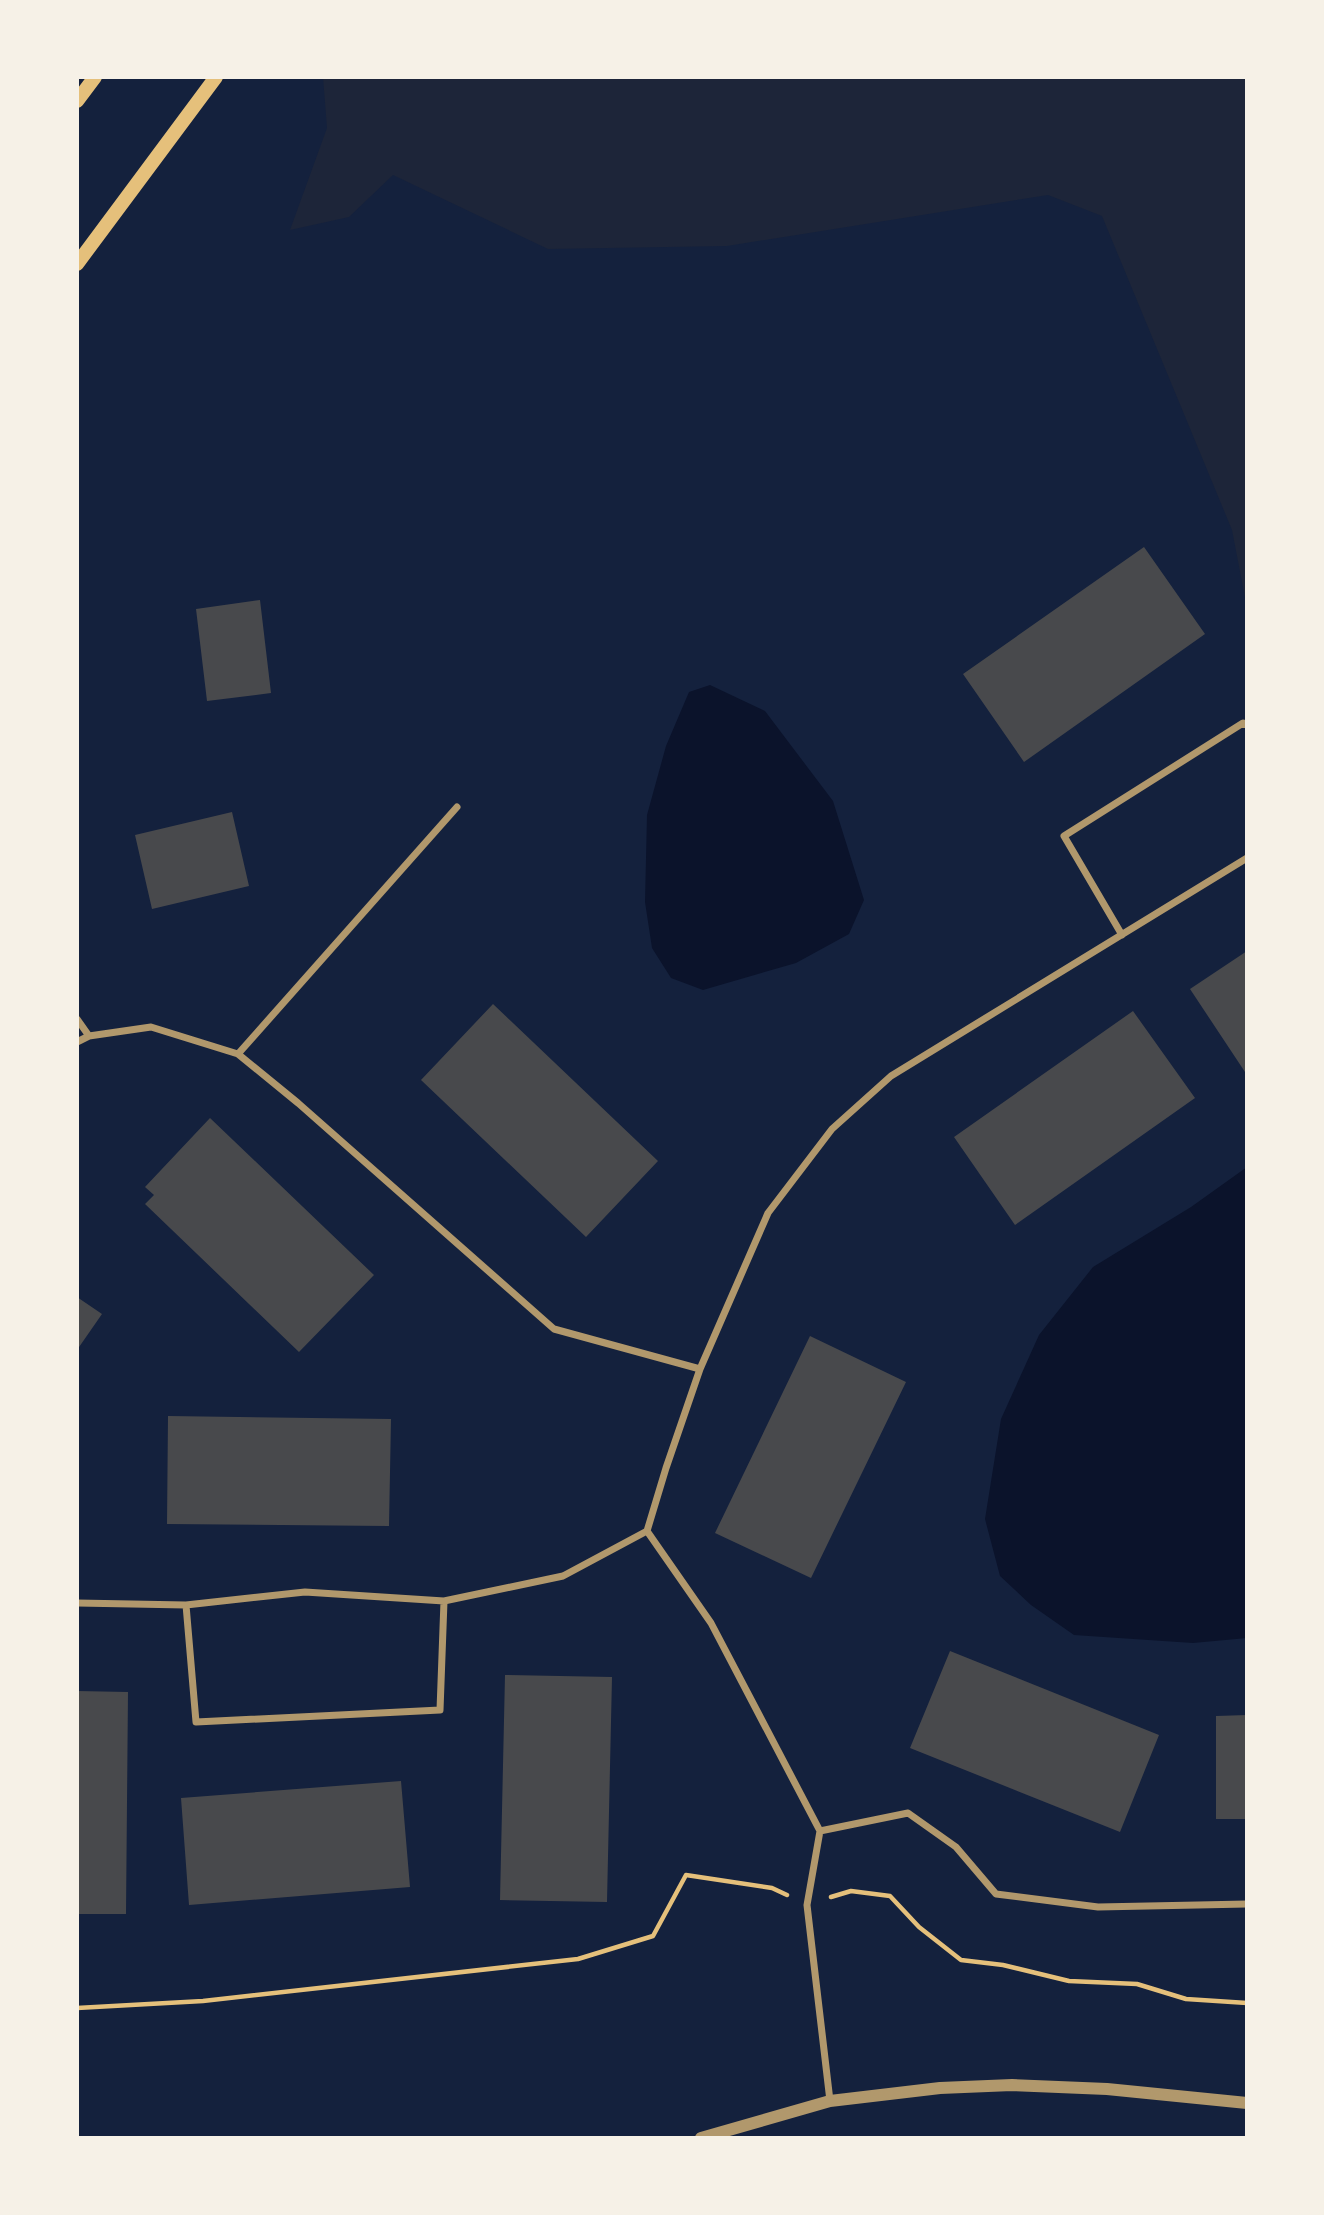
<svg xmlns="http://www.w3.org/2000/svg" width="1324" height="2215" viewBox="0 0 1324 2215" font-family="'Noto Serif',serif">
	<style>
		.green { fill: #1d2539 }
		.water { fill: #0b132b }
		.building { fill: #48494c }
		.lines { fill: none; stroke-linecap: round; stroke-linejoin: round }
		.path { stroke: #e5c07b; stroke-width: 4.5 }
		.minor { stroke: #b1986c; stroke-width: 7 }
		.tertiary { stroke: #b1986c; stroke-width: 12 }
		.secondary { stroke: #e5c07b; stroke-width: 14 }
	</style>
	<rect width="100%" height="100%" fill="#14213d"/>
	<path class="green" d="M323,77H1247V608L1232,530L1102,216L1048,195L727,246L548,249L393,175L349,217L290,230L327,128Z"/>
	<path class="water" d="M710,685L765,711L833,801L864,900L849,934L796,963L703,990L671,978L652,948L645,902L647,815L666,746L689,692Z
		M1247,1167V1638L1193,1643L1074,1635L1031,1605L1000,1576L985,1519L1001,1419L1039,1335L1093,1267L1191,1207Z"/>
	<path class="building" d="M1144,547L1205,634L1024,762L963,674Z
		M260,600L271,693L207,701L196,609Z
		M232,812L249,886L152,909L135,835Z
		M1247,951V1075L1190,989Z
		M493,1004L658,1161L586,1237L421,1080Z
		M1133,1011L1195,1098L1015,1225L954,1137Z
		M210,1118L374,1275L299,1352L145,1204L154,1195L145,1187Z
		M77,1297L102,1314L77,1350Z
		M810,1336L906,1382L811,1578L715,1533Z
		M168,1416L391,1419L389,1526L167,1524Z
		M950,1651L1159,1735L1120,1832L910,1748Z
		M505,1675L612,1677L607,1902L500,1900Z
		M77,1691L128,1692L126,1914H77Z
		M1247,1715V1819H1216V1716Z
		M401,1781L410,1887L189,1905L181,1798Z"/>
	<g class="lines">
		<path class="path" d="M831,1897L851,1891L890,1896L919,1927L961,1960L1003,1965L1069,1981L1137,1984L1186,1999L1247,2003
			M77,2008L203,2001L578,1959L653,1936L686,1875L772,1888L787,1895"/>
		<path class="minor" d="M1122,935L1064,836L1243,723L1247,725
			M77,1019L89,1036
			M77,1042L89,1036L151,1027L238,1054L298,1103L554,1329L700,1369
			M238,1054L457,807
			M77,1603L186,1605L305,1592L444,1601L563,1576L647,1531
			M186,1605L196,1722L440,1710L444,1601
			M820,1831L908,1813L956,1847L996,1894L1098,1907L1247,1904
			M830,2101L807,1905L820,1831L711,1623L647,1531L666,1468L700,1369L768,1213L832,1129L891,1076L1247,858"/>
		<path class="tertiary" d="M701,2138L830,2101L940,2088L1012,2085L1107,2089L1247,2103"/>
		<path class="secondary" d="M77,101L95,77
			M77,264L216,77"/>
	</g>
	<rect width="1324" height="2215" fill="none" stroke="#f6f1e7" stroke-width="158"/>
</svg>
